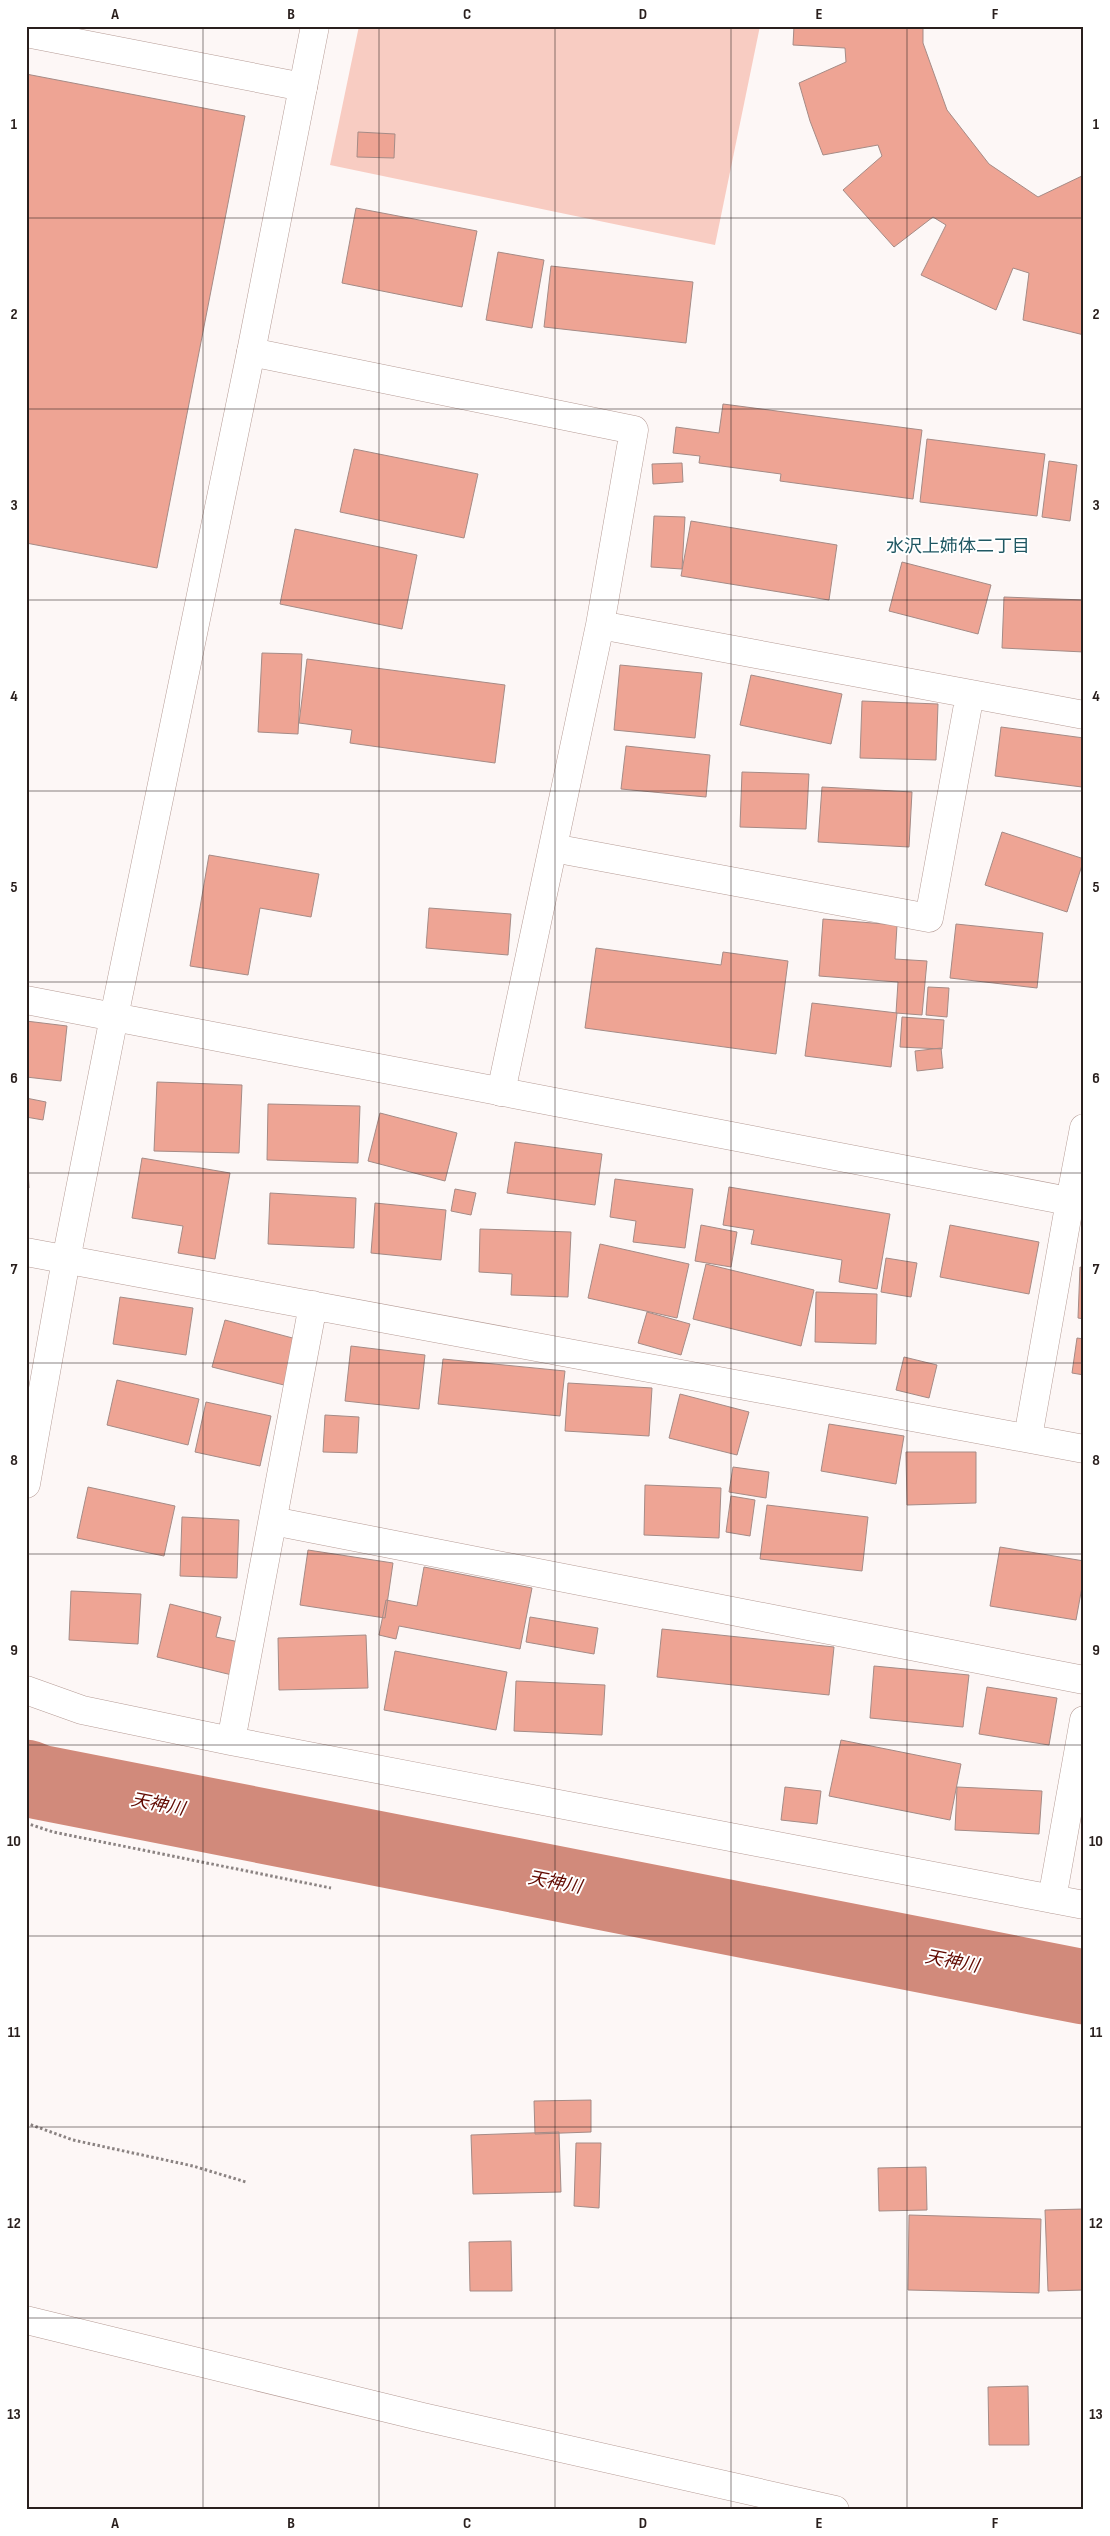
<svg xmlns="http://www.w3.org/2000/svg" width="1110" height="2536" viewBox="0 0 1110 2536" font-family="'Sofia Sans Condensed','Noto Sans JP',sans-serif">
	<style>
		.green { fill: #f8ccc2 }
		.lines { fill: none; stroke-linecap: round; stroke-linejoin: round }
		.river { stroke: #d18a7b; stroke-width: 75 }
		.building { fill: #eea494; stroke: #a58b86 }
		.minor-casing { stroke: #b69c96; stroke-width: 29 }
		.tertiary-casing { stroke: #b69c96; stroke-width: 29 }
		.path { stroke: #8b8382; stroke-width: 3; stroke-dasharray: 2.5 2.5; stroke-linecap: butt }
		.minor { stroke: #fff; stroke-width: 28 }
		.tertiary { stroke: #fff; stroke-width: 28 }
		.grid { fill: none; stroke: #291f1d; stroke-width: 1; stroke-opacity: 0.55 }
		.labels { text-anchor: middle; stroke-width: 4; stroke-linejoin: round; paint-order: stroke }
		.neighbourhood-label { font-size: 18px; fill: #205863; stroke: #fff }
		.water-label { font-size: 18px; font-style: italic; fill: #610900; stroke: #fff }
		.neatline { fill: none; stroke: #291f1d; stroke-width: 2 }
		.grid-label { font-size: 16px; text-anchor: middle; font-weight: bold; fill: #291f1d }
	</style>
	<rect width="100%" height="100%" fill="#fdf7f6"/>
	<path class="green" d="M359,26H760L715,245L330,165Z"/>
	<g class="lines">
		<path class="river" d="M26,1777L39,1782L1084,1987"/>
	</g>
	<path class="building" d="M794,26H923V43L947,110L989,164L1038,197L1084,175V335L1023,320L1029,273L1013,268L996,310L921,275L946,225L933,217L894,247L843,190L882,156L878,145L823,155L810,121L799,83L846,62L845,48L793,45Z
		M26,74L245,116L157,568L26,543Z
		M358,132L395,134L394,158L357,157Z
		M356,208L477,231L462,307L342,283Z
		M498,252L544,260L532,328L486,320Z
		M551,266L693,282L686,343L544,327Z
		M723,404L922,430L913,499L780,481L781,474L699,463L700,456L673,453L676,427L719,433Z
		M927,439L1045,454L1037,516L920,502Z
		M354,449L478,474L464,538L340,512Z
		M1049,461L1077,465L1070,521L1042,517Z
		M682,463L683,482L653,484L652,464Z
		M654,516L685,517L682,569L651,567Z
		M691,521L837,545L829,600L681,576Z
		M295,529L417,555L402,629L280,604Z
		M902,562L991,585L978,634L889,611Z
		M1004,597L1084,600V652L1002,648Z
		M262,653L302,654L298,734L258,732Z
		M307,659L505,685L495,763L350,743L352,730L299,723Z
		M620,665L702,673L695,738L614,730Z
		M751,675L842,694L831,744L740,725Z
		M862,701L938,704L936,760L860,758Z
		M1001,727L1084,738L1082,787L995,776Z
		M626,746L710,755L706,797L621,789Z
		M742,772L809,774L806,829L740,827Z
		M822,787L912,792L909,847L818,842Z
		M1002,832L1084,859L1067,912L985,885Z
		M209,855L319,874L311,917L260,908L248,975L190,966Z
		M429,908L511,914L508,955L426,948Z
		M823,919L897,925L895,959L927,961L922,1015L896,1013L898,982L819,976Z
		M956,924L1043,933L1037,988L950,978Z
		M596,948L721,965L723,952L788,961L776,1054L585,1028Z
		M928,987L949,988L947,1017L926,1015Z
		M812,1003L897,1013L891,1067L805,1056Z
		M902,1017L944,1020L942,1049L900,1047Z
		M26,1021L67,1026L61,1081L26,1077Z
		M941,1048L943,1068L917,1071L915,1051Z
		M157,1082L242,1085L239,1153L154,1151Z
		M26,1098L46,1102L43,1120L26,1117Z
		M268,1104L360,1106L358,1163L267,1160Z
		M380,1113L457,1133L445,1181L368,1161Z
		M26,1134L29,1188H26Z
		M515,1142L602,1154L595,1205L507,1193Z
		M142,1158L230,1173L215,1259L178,1253L183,1226L132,1218Z
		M615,1179L693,1189L685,1248L633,1242L636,1221L610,1217Z
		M729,1187L890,1214L877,1289L839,1282L842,1260L751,1244L754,1230L723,1225Z
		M455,1189L476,1193L471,1215L451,1211Z
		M270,1193L356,1198L354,1248L268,1244Z
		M375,1203L446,1210L441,1260L371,1253Z
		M701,1225L737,1232L731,1267L695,1261Z
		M950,1225L1039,1242L1029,1294L940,1277Z
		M480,1229L571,1232L568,1297L511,1295L512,1274L479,1272Z
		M600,1244L689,1264L677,1318L588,1298Z
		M886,1258L917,1263L911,1297L881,1292Z
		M706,1264L814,1290L801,1346L693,1319Z
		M1080,1267L1084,1268V1319L1078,1318Z
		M816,1292L877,1294L876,1344L815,1342Z
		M120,1297L193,1308L186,1355L113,1344Z
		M647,1312L690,1324L681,1355L638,1343Z
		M225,1320L300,1340L288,1386L212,1367Z
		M1077,1338L1084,1339V1375L1072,1373Z
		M351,1346L425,1355L419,1409L345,1401Z
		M904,1357L937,1365L929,1398L896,1390Z
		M443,1359L565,1371L560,1416L438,1404Z
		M117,1380L199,1399L188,1445L107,1425Z
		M568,1383L652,1388L649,1436L565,1431Z
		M680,1394L749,1412L737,1455L669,1438Z
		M206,1402L271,1416L260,1466L195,1452Z
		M325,1415L359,1417L357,1453L323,1452Z
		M829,1424L904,1436L896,1484L821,1471Z
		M906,1452H976V1503L907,1505Z
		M733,1467L769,1472L766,1498L729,1492Z
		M645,1485L721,1488L719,1538L644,1535Z
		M88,1487L175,1506L164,1556L77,1538Z
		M731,1496L755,1500L750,1536L726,1532Z
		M767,1505L868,1517L862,1571L760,1559Z
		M182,1517L239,1520L237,1578L180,1576Z
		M1000,1547L1084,1561V1576L1076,1620L990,1606Z
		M308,1550L393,1563L385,1618L300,1605Z
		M424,1567L532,1588L520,1649L399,1626L396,1639L379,1635L386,1600L417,1606Z
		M71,1591L141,1594L138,1644L69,1640Z
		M170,1604L221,1617L216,1637L239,1642L232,1675L157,1657Z
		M530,1617L598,1628L594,1654L526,1642Z
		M662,1629L834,1647L829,1695L657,1677Z
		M366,1635L368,1688L279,1690L278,1638Z
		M395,1651L507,1672L496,1730L384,1710Z
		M874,1666L969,1675L963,1727L870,1718Z
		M516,1681L605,1685L602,1735L514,1731Z
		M987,1687L1057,1698L1049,1745L979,1734Z
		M841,1740L961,1764L950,1820L829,1796Z
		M785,1787L821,1791L817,1824L781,1820Z
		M957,1787L1042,1791L1039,1834L955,1830Z
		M591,2100V2132L535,2134L534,2101Z
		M559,2132L561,2192L473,2194L471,2135Z
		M576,2143H601L599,2208L574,2206Z
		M926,2167L927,2210L879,2211L878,2168Z
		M1084,2209V2290L1048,2291L1045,2210Z
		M909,2215L1041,2219L1039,2293L908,2290Z
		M511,2241L512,2291H470L469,2242Z
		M1028,2386L1029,2445H989L988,2387Z"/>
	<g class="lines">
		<g class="minor-casing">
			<path id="minor" d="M26,33L303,87
				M251,352L634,430L600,625L501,1092
				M600,625L1084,715
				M553,848L929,918L970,694
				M26,1000L114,1017
				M26,1252L1084,1449
				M1028,1437L1070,1201
				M273,1521L1084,1680
				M26,1690L82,1710L231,1741L1084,1905
				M231,1741L313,1305
				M1052,1899L1084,1720
				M26,2320L423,2417L835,2510"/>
		</g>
		<g class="tertiary-casing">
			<path id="tertiary" d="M114,1017L1084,1204
				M1070,1201L1084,1128
				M26,1484L66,1260L114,1017L251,352L315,26"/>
		</g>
		<path class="path" d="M26,1823L53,1832L331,1888
			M26,2123L73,2140L193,2166L246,2182"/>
		<use href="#minor" class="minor"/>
		<use href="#tertiary" class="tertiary"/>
	</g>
	<path class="grid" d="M203,26V2510M379,26V2510M555,26V2510M731,26V2510M907,26V2510M26,218H1084M26,409H1084M26,600H1084M26,791H1084M26,982H1084M26,1173H1084M26,1363H1084M26,1554H1084M26,1745H1084M26,1936H1084M26,2127H1084M26,2318H1084"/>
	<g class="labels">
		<g class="neighbourhood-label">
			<text x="958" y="552">水沢上姉体二丁目</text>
		</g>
		<g class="water-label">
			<text transform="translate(158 1804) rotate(11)" y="6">天神川</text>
			<text transform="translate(555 1882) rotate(11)" y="6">天神川</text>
			<text transform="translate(952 1961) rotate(11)" y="6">天神川</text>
		</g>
	</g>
	<rect width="1110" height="2536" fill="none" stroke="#ffffff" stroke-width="55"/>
	<rect x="28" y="28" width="1054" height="2480" class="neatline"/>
	<g class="grid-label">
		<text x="115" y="19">A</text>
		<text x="291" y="19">B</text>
		<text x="467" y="19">C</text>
		<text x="643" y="19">D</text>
		<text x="819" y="19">E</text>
		<text x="995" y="19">F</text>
		<text x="14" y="129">1</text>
		<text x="1096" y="129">1</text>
		<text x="14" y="319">2</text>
		<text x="1096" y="319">2</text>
		<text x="14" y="510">3</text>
		<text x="1096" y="510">3</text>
		<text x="14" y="701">4</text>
		<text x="1096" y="701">4</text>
		<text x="14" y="892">5</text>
		<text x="1096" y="892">5</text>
		<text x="14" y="1083">6</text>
		<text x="1096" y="1083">6</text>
		<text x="14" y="1274">7</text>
		<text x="1096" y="1274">7</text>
		<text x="14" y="1465">8</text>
		<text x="1096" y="1465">8</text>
		<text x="14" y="1655">9</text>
		<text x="1096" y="1655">9</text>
		<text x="14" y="1846">10</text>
		<text x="1096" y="1846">10</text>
		<text x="14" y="2037">11</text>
		<text x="1096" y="2037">11</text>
		<text x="14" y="2228">12</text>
		<text x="1096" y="2228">12</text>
		<text x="14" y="2419">13</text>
		<text x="1096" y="2419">13</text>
		<text x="115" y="2528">A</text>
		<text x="291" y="2528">B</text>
		<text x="467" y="2528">C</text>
		<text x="643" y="2528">D</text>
		<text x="819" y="2528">E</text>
		<text x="995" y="2528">F</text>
	</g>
</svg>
